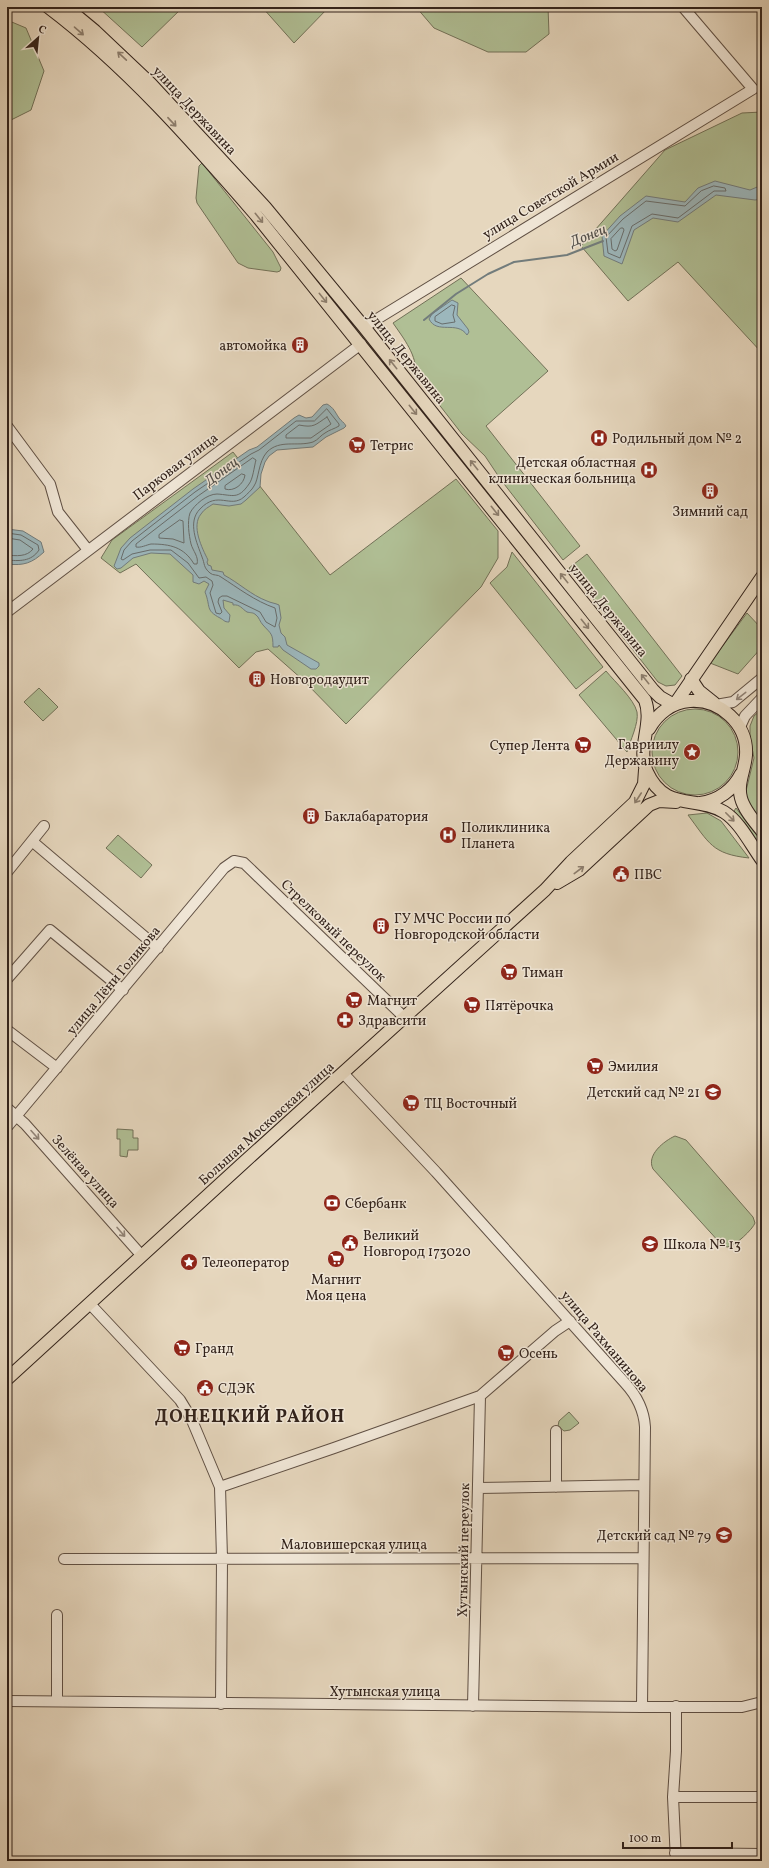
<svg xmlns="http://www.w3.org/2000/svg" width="769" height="1868" viewBox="0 0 769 1868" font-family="Vollkorn,serif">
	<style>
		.green { fill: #b0bf95; stroke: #727158 }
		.water { fill: #9cb7bc; stroke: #727c7c }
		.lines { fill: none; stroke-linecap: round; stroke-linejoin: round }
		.shore { stroke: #686d6c; stroke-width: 1 }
		.stream { stroke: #727c7c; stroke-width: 2 }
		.minor-casing { stroke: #605044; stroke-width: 12 }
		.major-casing { stroke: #33231b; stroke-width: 14 }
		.minor { stroke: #efe5d5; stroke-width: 10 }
		.major { stroke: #e6d7be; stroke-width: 12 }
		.oneway { stroke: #8c7d6c }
		.oneway2 { stroke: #918478 }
		.labels { text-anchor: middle; stroke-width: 3; stroke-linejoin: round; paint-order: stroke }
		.street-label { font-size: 14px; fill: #33231b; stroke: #efe5d5 }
		.poi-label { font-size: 14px; fill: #33231b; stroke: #efe5d5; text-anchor: start }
		.water-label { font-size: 15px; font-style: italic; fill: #524f4b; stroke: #efe5d5 }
		.district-label { font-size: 18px; font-weight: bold; letter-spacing: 1px; fill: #33231b; stroke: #efe5d5 }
	</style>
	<rect width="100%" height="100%" fill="#e6d7be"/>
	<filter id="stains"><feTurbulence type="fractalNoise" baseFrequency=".005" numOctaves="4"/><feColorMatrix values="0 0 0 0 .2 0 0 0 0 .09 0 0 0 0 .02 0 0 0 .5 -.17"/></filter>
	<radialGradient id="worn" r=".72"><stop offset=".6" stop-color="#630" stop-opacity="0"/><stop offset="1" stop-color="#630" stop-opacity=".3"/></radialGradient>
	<path class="green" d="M98,7H183L142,47Z
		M262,7H329L294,43Z
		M416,7H548L549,34L526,52H488L434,28Z
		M7,20L26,28L44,71L31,110L7,122Z
		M762,112V353L678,262L628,301L581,246L665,150L742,113Z
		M202,163L273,252L281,268L280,271L277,272L248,268L238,263L197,203L196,198L199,166Z
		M308,264L650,692L646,695L304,267Z
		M461,278L548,371L486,426L580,546L563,560L501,480L485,456L462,434L416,375C417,355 404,339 393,323Z
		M233,452L330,575L456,479L498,531V558L481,587L346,724L303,680L268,649L256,652L239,668L136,564L120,573L101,558L112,540Z
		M512,552L603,667L576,689L490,583L507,567Z
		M587,554L682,676L675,685L666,686L658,682L569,568Z
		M747,613L762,629V647L738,674L710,663Z
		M606,671C615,682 634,699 637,712C639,723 630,741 627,752L579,695Z
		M39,688L58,707L43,721L24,702Z
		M762,709L758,735H762V822L746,801V791L754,758L750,738V726L754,716Z
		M652 752a43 43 0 1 1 86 0a43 43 0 1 1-86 0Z
		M736,808L762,842V849L734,811Z
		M707,813L721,821L749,858C712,854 709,843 688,815Z
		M118,835L152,865L141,878L106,848Z
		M117,1129L133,1130V1138H138V1150H128L127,1157L120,1156V1139H117Z
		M675,1136L686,1140L753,1217L755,1223C753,1229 735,1246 728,1247C725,1247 722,1245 720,1243L653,1169C646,1155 664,1141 675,1136Z
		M569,1412L579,1423L570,1430L564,1431L558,1426L559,1421Z"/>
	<path class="water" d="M715,181L750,190L762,185V199L755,200L716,195L678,222L653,218L634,230L622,264L604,256L602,236L620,216L646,196L685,202L698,188Z
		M452,300L458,303L457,315L468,329L469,332L467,335C457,320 437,335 429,319L432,314Z
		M327,404C334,408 335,412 339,418C341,421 344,422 346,426L344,428L326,437L313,447L277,450L269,456L265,462L261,474L260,487L246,500L241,504L229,506L213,504C209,507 204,509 201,514C191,526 202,548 208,560L207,562L208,565L211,566L212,570L223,572L224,575C239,583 251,595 267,601C271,603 275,603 279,605L281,618L279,625L281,633L285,637L287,645L319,663V666L316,669H311L283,650L279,645L278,647H273C273,633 271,634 263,625C260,622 259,617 256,615C253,612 250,613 247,612C242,609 240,604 233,605V603L223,600L224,608L230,615L229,622C224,622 224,620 220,618C205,610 211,607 205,592L209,584L204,581L199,584L193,582V575L170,554L151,553L133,558L121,568L117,569L114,566L121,548L130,538L193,489L249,450L257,447L294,418L299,415L306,418L312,417L323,405Z
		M7,529L23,531L41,542L44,552C32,563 24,566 7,564Z"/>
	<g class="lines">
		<path class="shore" d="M714,186L725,188L726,191H714L678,218L652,214L632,226L620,258L608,253L606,237L623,219L646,201L685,206L701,191Z
			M621,228H623L624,230L617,250L615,251L612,249L611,239Z
			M452,305L455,306L453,315L455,322L442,324L435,321V317Z
			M327,409L339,424V426C334,429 329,430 325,433C321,435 318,440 313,442C297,447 280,439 267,452C258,462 259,479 254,486C252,490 247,494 244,497C230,509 218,490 200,509C187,522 197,543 202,557C205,564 203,567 210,573C213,576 218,574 221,577C238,588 255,601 275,608L277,618L275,627L266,622L260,612L227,596H222L219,598L218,602L222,612L220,614L216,613L210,593L213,585L212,581L206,577L199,578L188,563L171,550H150L132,554L123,560L121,559L124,550L132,541L195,492L251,454L259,450L296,421H314Z
			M327,417L331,424L311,438H286V435L299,425C314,428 315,425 327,417Z
			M253,458L256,460C254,467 253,479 249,484C238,500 233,495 217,494C207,494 194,505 190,513C187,522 189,535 191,544C193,551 199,557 197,564H194C184,547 170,544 151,544C146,545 141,548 136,547V544L198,496Z
			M242,474L245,475C244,484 234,492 225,489V486Z
			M180,520L183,521L184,543L173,539L159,538V535Z
			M7,533L21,535L38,545L39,550C31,562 19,561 7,560
			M7,538L20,540L33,549C27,557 16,556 7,555"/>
		<path class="stream" d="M424,320L456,294L488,274L514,262L567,255L603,241"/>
		<g class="minor-casing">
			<path id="minor" d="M364,327L753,89L683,7
				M7,426L50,484L58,512L88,550
				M7,612L361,344
				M716,705L733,702L762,678
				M740,727L745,716L762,698
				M33,842L158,948
				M7,872L44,826
				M7,979L50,930L123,990
				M7,1030L57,1068
				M343,1073L436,1172L625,1383C637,1396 644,1410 645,1427L642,1707
				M7,1108L25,1124L142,1256
				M7,1127L224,868L234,861L244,863L404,1017
				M90,1304L180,1400L191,1418L220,1487L222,1558L221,1704
				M220,1487L334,1448L480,1396L555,1331L570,1321
				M556,1487V1431
				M478,1488L644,1485
				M64,1559L643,1558
				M7,1701L642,1707H742L762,1702
				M57,1701V1615
				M473,1706L480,1396
				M673,1797H762
				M675,1853L762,1854
				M676,1861L673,1797L676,1751V1706"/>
		</g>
		<g class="major-casing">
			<path id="major" d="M48,7C126,66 192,141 256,215L645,700C654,724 636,748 647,772C665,812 696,795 724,812C740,822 751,845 762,860
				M66,7L95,31L150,83L265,207L364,327L653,690L660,697L674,705
				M691,679L699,691L714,703
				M675,704L762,577
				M649,729C657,714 672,702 690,701C720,699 748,724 746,755C745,770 737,783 741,798C744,810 755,822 762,831
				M700,803C718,801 733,790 741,774
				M557,883L579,870L649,805L659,801L676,802
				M7,1379L241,1165L545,890L571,862L635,802L644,784L645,770"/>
		</g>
		<use href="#minor" class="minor"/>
		<use href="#major" class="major"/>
	</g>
	<defs><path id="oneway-shaft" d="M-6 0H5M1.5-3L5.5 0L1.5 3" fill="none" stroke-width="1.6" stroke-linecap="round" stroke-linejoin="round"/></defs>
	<g class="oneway">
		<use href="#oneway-shaft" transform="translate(79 31) rotate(41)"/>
		<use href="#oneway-shaft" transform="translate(122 56) rotate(-137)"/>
		<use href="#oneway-shaft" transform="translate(172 122) rotate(47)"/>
		<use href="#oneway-shaft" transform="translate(259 218) rotate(51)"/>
		<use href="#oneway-shaft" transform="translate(323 298) rotate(51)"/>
		<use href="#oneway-shaft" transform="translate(393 364) rotate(-129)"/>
		<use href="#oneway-shaft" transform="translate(413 410) rotate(51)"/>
		<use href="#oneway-shaft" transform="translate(474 465) rotate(-129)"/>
		<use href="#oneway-shaft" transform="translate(495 511) rotate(51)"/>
		<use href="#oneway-shaft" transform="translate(564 578) rotate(-129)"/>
		<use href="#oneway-shaft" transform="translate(585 624) rotate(51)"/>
		<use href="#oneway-shaft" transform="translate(645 679) rotate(-129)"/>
		<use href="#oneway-shaft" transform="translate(638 798) rotate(123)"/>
		<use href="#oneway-shaft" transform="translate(730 817) rotate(45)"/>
		<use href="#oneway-shaft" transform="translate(579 870) rotate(-37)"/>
	</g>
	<g class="oneway2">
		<use href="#oneway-shaft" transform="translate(741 696) rotate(142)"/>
		<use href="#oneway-shaft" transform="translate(35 1135) rotate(48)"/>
		<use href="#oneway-shaft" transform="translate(121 1232) rotate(49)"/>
	</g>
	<defs>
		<g id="building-disc" transform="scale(0.9)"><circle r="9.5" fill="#8f2418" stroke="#efe5d5"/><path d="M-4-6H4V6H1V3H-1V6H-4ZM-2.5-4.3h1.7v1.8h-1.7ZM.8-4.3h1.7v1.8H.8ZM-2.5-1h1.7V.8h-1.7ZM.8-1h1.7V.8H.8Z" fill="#fff"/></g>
		<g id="hospital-disc" transform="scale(0.9)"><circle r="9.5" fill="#8f2418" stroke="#efe5d5"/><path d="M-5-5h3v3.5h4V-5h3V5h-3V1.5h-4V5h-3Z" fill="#fff"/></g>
		<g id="supermarket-disc" transform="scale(0.9)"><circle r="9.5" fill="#8f2418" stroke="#efe5d5"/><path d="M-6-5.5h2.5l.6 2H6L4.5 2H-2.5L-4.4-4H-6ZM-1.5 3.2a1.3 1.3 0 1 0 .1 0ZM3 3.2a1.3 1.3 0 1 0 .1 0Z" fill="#fff"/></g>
		<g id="sight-disc" transform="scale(0.9)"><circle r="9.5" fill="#8f2418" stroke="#efe5d5"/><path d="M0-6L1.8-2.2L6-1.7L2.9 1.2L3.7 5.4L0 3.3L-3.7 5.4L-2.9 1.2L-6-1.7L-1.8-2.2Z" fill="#fff"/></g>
		<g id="civic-disc" transform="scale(0.9)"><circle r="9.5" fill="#8f2418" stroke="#efe5d5"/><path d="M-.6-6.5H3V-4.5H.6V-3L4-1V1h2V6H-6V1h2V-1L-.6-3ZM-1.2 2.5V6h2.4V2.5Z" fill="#fff"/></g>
		<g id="pharmacy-disc" transform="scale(0.9)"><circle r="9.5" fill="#8f2418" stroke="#efe5d5"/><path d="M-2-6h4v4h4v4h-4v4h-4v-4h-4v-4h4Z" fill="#fff"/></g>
		<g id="school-disc" transform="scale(0.9)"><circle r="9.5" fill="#8f2418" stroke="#efe5d5"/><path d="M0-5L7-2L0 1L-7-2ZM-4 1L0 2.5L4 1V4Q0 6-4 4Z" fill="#fff"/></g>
		<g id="bank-disc" transform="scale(0.9)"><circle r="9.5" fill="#8f2418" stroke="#efe5d5"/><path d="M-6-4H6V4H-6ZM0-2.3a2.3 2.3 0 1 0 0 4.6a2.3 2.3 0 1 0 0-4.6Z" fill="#fff"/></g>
	</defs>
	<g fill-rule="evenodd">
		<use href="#building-disc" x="300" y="345"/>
		<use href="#hospital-disc" x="599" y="438"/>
		<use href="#supermarket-disc" x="357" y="445"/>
		<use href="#hospital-disc" x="649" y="470"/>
		<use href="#building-disc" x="710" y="491"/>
		<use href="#building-disc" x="257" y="679"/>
		<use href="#supermarket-disc" x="583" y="745"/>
		<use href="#sight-disc" x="692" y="752"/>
		<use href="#building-disc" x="311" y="816"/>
		<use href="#hospital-disc" x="448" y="835"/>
		<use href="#civic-disc" x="621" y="874"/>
		<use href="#building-disc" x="381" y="926"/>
		<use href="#supermarket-disc" x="509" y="972"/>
		<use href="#supermarket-disc" x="354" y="1000"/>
		<use href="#supermarket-disc" x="472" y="1005"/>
		<use href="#pharmacy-disc" x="345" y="1020"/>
		<use href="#supermarket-disc" x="595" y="1066"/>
		<use href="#school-disc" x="713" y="1092"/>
		<use href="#supermarket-disc" x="411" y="1103"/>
		<use href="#bank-disc" x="332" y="1203"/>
		<use href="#civic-disc" x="350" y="1243"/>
		<use href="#school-disc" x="650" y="1244"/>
		<use href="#supermarket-disc" x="336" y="1259"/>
		<use href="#sight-disc" x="189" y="1262"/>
		<use href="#supermarket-disc" x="182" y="1348"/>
		<use href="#supermarket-disc" x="506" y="1353"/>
		<use href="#civic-disc" x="205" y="1388"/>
		<use href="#school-disc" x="724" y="1535"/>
	</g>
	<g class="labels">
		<g class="street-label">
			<text transform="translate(195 110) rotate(47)" y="5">улица Державина</text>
			<text transform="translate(550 195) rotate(-31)" y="5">улица Советской Армии</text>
			<text transform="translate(407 357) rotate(51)" y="5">улица Державина</text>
			<text transform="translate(175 466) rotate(-37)" y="5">Парковая улица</text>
			<text transform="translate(609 610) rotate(51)" y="5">улица Державина</text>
			<text transform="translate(334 930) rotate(44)" y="5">Стрелковый переулок</text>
			<text transform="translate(113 980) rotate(-50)" y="5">улица Лёни Голикова</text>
			<text transform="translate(266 1123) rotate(-42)" y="5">Большая Московская улица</text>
			<text transform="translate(86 1171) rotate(48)" y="5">Зелёная улица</text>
			<text transform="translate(605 1341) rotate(50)" y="5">улица Рахманинова</text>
			<text x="354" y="1549">Маловишерская улица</text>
			<text transform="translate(463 1550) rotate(-89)" y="5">Хутынский переулок</text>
			<text x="385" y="1696">Хутынская улица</text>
		</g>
		<g class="poi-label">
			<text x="287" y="350" text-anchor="end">автомойка</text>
			<text x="612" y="443">Родильный дом № 2</text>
			<text x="370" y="450">Тетрис</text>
			<text x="636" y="467" text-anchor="end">Детская областная<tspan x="636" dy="16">клиническая больница</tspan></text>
			<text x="710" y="516" text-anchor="middle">Зимний сад</text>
			<text x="270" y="684">Новгородаудит</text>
			<text x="679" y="749" text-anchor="end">Гавриилу<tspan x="679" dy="16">Державину</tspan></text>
			<text x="570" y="750" text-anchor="end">Супер Лента</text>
			<text x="324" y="821">Баклабаратория</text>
			<text x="461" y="832">Поликлиника<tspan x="461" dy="16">Планета</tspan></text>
			<text x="634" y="879">ПВС</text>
			<text x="394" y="923">ГУ МЧС России по<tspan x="394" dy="16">Новгородской области</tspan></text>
			<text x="522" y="977">Тиман</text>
			<text x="367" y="1005">Магнит</text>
			<text x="485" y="1010">Пятёрочка</text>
			<text x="358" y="1025">Здравсити</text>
			<text x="608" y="1071">Эмилия</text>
			<text x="700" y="1097" text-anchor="end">Детский сад № 21</text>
			<text x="424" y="1108">ТЦ Восточный</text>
			<text x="345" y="1208">Сбербанк</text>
			<text x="363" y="1240">Великий<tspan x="363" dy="16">Новгород 173020</tspan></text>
			<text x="663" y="1249">Школа № 13</text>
			<text x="202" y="1267">Телеоператор</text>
			<text x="336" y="1284" text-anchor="middle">Магнит<tspan x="336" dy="16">Моя цена</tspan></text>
			<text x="195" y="1353">Гранд</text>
			<text x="519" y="1358">Осень</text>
			<text x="218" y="1393">СДЭК</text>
			<text x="711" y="1540" text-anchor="end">Детский сад № 79</text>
		</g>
		<g class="water-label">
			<text transform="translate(588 235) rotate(-22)" y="5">Донец</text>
			<text transform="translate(221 471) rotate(-37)" y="5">Донец</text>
		</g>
		<g class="district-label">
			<text x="250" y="1422">ДОНЕЦКИЙ РАЙОН</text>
		</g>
	</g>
	<rect width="769" height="1868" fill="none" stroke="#e6d7be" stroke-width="24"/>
	<rect x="8" y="8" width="753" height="1852" fill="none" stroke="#33231b" stroke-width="2"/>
	<rect x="12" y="12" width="745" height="1844" fill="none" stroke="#33231b"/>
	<g transform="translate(38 38) rotate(27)" stroke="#efe5d5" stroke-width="3" paint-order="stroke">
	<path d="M0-3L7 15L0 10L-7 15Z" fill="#33231b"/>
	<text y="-6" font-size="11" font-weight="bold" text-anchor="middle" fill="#33231b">С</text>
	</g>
	<path d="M623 1842v6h109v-6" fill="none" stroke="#33231b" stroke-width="2"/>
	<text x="629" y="1842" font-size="12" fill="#33231b" stroke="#efe5d5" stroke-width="3" paint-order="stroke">100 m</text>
	<rect width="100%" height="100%" filter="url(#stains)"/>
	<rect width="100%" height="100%" fill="url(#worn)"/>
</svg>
